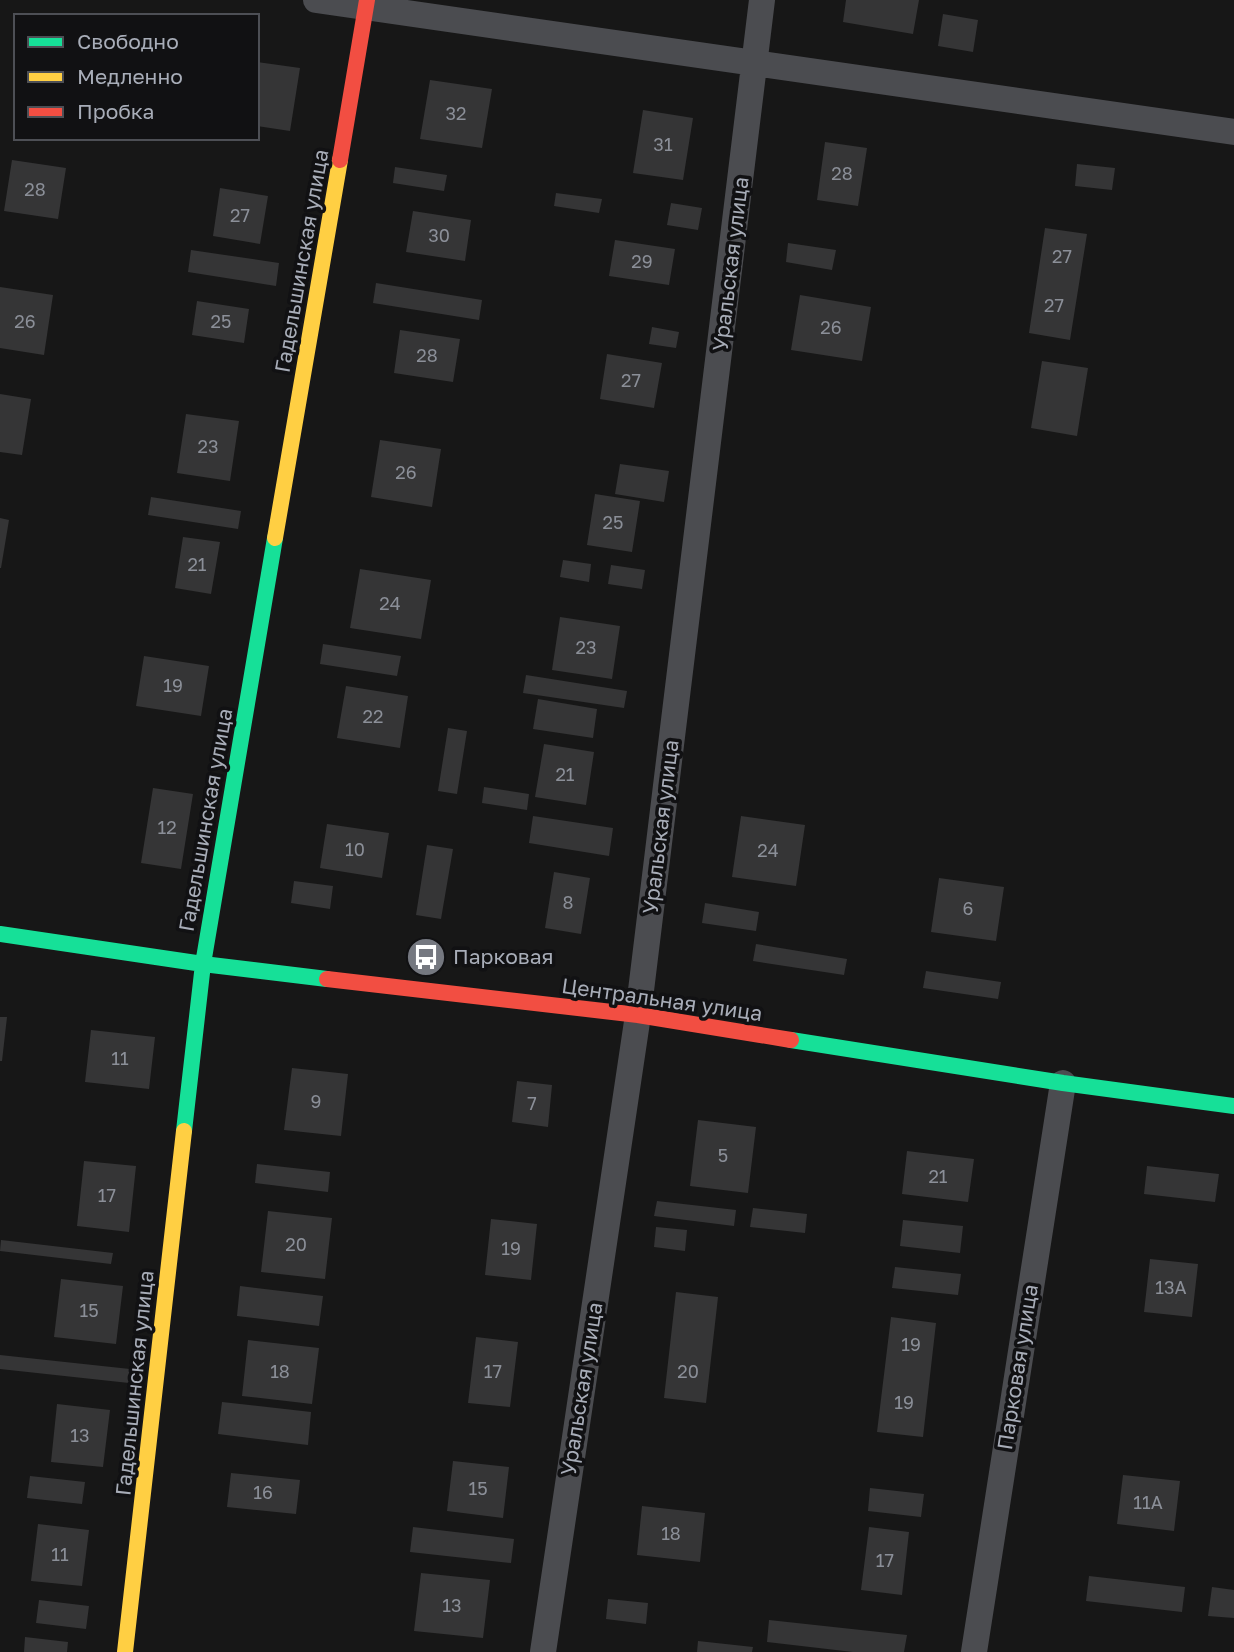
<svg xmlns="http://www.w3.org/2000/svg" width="1234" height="1652" viewBox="0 0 1234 1652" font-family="'Golos Text',sans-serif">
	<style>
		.building { fill: #353536 }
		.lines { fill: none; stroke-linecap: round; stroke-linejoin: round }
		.street { stroke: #4b4c50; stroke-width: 26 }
		.fast { stroke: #16e098; stroke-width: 16 }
		.slow { stroke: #ffcf43; stroke-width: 16 }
		.jam { stroke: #f24e42; stroke-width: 16 }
		.labels { text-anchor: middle; stroke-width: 7; stroke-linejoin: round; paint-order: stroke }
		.number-label { font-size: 18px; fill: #8b8f98 }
		.street-label { font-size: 21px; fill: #a8adb8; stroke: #111113 }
		.poi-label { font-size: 21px; fill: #a8adb8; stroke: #111113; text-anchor: start }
	</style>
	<rect width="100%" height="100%" fill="#171717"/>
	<path class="building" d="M846,0H919L913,34L843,22Z
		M943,14L978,20L973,52L938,46Z
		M257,62L300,68L290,131L257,126Z
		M430,80L492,89L482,148L420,139Z
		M643,110L693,118L683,180L633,173Z
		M825,142L867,148L858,206L817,200Z
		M12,160L66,168L58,219L4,211Z
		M1077,164L1115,168L1112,190L1075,186Z
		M395,167L447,175L444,191L393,183Z
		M220,188L268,196L260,244L213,236Z
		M556,193L602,199L599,213L554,206Z
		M671,203L702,208L698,230L667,225Z
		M413,211L471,220L465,261L406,252Z
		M1045,228L1087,234L1070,340L1029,333Z
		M615,240L675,249L669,285L609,276Z
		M788,243L836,250L832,270L786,262Z
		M191,250L279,263L276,286L188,272Z
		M376,283L482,300L479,320L373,303Z
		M0,287L53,295L44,355L0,348Z
		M800,295L871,307L862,361L791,350Z
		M197,301L249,309L244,343L192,335Z
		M652,327L679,332L676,348L649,344Z
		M400,330L460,339L453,382L394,373Z
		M607,354L662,363L654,408L600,399Z
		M1042,361L1088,368L1077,436L1031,428Z
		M0,394L31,399L22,455L0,452Z
		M186,414L239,421L230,481L177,473Z
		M380,440L441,449L432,507L371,497Z
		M620,464L669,471L664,502L615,494Z
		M595,494L640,501L632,552L587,545Z
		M151,497L241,511L238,529L148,515Z
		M0,518L9,520L1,568H0Z
		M183,537L220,542L211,594L175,588Z
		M563,560L591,564L589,582L560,577Z
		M611,565L645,570L642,589L608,584Z
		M360,569L431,580L421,639L350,628Z
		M560,617L620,626L612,679L552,670Z
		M323,644L401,656L397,676L320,664Z
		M144,656L209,666L201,716L136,706Z
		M526,675L627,691L624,708L523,693Z
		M346,686L408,696L400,748L337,738Z
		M538,699L597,709L593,738L533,729Z
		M448,728L467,731L457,794L438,791Z
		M544,744L594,752L586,805L535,797Z
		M484,787L529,794L527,810L482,803Z
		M153,788L193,794L181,869L141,863Z
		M533,816L613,828L609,856L529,843Z
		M741,816L805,825L796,886L732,877Z
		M327,824L389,833L382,878L320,868Z
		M427,845L453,849L441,919L416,915Z
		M554,872L590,878L581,934L545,928Z
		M939,878L1004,887L996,941L931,932Z
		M294,881L333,886L330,909L291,903Z
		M705,903L759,912L756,931L702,923Z
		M756,944L847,959L844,975L753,961Z
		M926,971L1001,982L998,999L923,988Z
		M0,1017H7L2,1061H0Z
		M91,1030L155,1037L149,1089L85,1082Z
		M292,1068L348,1074L341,1136L284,1130Z
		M517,1081L552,1085L548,1127L512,1122Z
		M698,1120L756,1127L748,1193L690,1186Z
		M907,1151L974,1159L968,1202L902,1194Z
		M84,1161L136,1166L129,1232L77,1226Z
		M257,1164L330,1172L328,1192L255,1183Z
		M1147,1166L1219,1174L1215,1202L1144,1194Z
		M657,1201L736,1210L734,1226L654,1216Z
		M753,1208L807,1214L805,1233L750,1227Z
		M268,1211L332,1218L325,1279L261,1272Z
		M491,1219L537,1224L531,1280L485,1275Z
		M903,1220L963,1226L960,1253L900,1246Z
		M656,1227L687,1230L685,1251L654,1247Z
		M1,1240L113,1253L111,1264L0,1251Z
		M1150,1259L1198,1264L1192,1317L1144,1312Z
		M895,1267L961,1274L958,1295L892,1288Z
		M61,1279L123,1286L116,1344L54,1337Z
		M240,1286L323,1296L319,1326L237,1316Z
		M676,1292L718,1297L706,1403L664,1398Z
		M891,1317L936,1323L923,1437L877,1432Z
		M476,1337L518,1342L510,1407L468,1403Z
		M248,1340L319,1348L312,1404L242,1396Z
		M0,1355L130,1369L129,1383L0,1369Z
		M222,1402L311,1412L308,1445L218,1434Z
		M57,1404L110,1410L103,1467L51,1462Z
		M453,1461L509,1467L503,1518L447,1511Z
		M231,1473L300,1480L296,1514L227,1507Z
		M1123,1475L1180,1481L1174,1531L1117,1524Z
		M30,1476L85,1482L82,1504L27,1498Z
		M870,1488L924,1494L921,1517L868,1511Z
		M642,1506L705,1513L700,1562L637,1555Z
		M38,1524L89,1530L82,1586L31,1581Z
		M413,1527L514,1539L511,1563L410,1552Z
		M869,1527L909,1532L902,1595L861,1590Z
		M421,1573L490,1580L483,1638L414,1631Z
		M1089,1576L1185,1587L1182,1612L1086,1601Z
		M1212,1587L1234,1590V1618L1208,1616Z
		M608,1599L648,1603L646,1624L606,1619Z
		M39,1600L89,1606L86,1629L36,1623Z
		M769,1620L907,1635L904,1652H853L767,1642Z
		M25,1637L68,1642L67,1652H24Z
		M698,1641L753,1647L752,1652H697Z"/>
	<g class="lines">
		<path class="street" d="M316,0L1234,132
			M543,1652L638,1015L762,0
			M974,1652L1063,1083"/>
		<path class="fast" d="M0,934L203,964L327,979
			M791,1040L1063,1083L1234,1106
			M184,1131L203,964L275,538"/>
		<path class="slow" d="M275,538L340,160
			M125,1652L184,1131"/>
		<path class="jam" d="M340,160L367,0
			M327,979L638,1015L791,1040"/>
	</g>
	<defs>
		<g id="bus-disc" transform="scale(2.0125)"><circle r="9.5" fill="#757880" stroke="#111113"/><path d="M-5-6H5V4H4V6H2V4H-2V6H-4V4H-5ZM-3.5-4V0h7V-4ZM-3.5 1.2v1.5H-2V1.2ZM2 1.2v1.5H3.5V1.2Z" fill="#fff"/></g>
	</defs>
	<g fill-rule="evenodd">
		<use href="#bus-disc" x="426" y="957"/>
	</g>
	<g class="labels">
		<g class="number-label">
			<text x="456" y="120">32</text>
			<text x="663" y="151">31</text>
			<text x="842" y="180">28</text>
			<text x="35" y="196">28</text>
			<text x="240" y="222">27</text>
			<text x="439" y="242">30</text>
			<text x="1062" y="263">27</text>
			<text x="642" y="268">29</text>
			<text x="1054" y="312">27</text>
			<text x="25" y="328">26</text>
			<text x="221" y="328">25</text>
			<text x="831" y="334">26</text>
			<text x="427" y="362">28</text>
			<text x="631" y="387">27</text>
			<text x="208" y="453">23</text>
			<text x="406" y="479">26</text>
			<text x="613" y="529">25</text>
			<text x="197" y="571">21</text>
			<text x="390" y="610">24</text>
			<text x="586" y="654">23</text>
			<text x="173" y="692">19</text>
			<text x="373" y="723">22</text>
			<text x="565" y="781">21</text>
			<text x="167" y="834">12</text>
			<text x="355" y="856">10</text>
			<text x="768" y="857">24</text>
			<text x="568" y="909">8</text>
			<text x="968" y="915">6</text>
			<text x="120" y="1065">11</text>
			<text x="316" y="1108">9</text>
			<text x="532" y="1110">7</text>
			<text x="723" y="1162">5</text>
			<text x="938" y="1183">21</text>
			<text x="107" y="1202">17</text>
			<text x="296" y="1251">20</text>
			<text x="511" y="1255">19</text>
			<text x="1171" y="1294">13А</text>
			<text x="89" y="1317">15</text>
			<text x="911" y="1351">19</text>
			<text x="280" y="1378">18</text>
			<text x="493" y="1378">17</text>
			<text x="688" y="1378">20</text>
			<text x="904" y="1409">19</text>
			<text x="80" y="1442">13</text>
			<text x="478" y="1495">15</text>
			<text x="263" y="1499">16</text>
			<text x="1148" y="1509">11А</text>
			<text x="671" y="1540">18</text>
			<text x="60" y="1561">11</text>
			<text x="885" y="1567">17</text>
			<text x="452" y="1612">13</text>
		</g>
		<g class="street-label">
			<text transform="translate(302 261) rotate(-80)" y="7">Гадельшинская улица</text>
			<text transform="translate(731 264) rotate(-83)" y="7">Уральская улица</text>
			<text transform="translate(206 820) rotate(-80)" y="7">Гадельшинская улица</text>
			<text transform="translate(661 827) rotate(-83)" y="7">Уральская улица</text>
			<text transform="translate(662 1000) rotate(8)" y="7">Центральная улица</text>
			<text transform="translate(1018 1367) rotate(-81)" y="7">Парковая улица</text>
			<text transform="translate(135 1383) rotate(-84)" y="7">Гадельшинская улица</text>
			<text transform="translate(582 1389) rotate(-81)" y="7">Уральская улица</text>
		</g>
		<g class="poi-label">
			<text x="453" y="964">Парковая</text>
		</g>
	</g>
	<rect x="14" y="14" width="245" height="126" fill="#111113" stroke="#4d4f55" stroke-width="2"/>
	<rect x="28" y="37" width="35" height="10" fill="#16e098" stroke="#4d4f55" stroke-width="2"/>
	<text x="77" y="49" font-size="21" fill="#a8adb8">Свободно</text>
	<rect x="28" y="72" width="35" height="10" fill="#ffcf43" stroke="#4d4f55" stroke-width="2"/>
	<text x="77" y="84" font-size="21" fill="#a8adb8">Медленно</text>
	<rect x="28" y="107" width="35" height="10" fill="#f24e42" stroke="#4d4f55" stroke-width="2"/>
	<text x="77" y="119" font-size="21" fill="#a8adb8">Пробка</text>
</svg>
